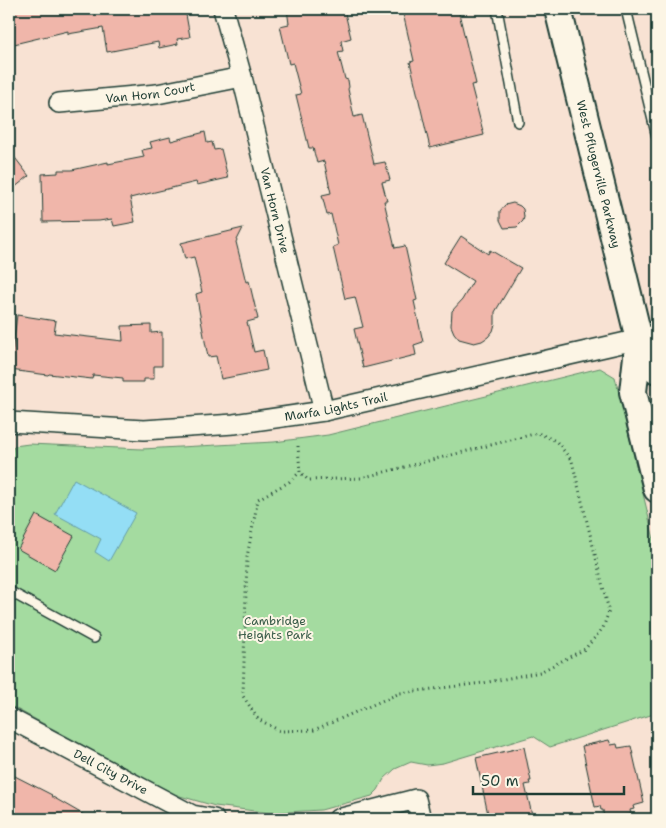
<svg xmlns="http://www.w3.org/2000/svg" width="666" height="828" viewBox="0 0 666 828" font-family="'Shantell Sans',sans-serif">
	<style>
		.green { fill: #a4dba0; stroke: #628c6a }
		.water { fill: #94def5; stroke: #659ea8 }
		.building { fill: #f0b6aa; stroke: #1f3d34 }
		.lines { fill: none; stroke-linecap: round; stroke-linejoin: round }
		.lane-casing { stroke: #1f3d34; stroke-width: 12 }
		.street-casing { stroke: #1f3d34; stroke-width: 22 }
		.secondary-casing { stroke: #1f3d34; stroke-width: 30 }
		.path { stroke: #1f3d34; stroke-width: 3; stroke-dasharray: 1 4; stroke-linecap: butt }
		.lane { stroke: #fcf5e5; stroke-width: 9 }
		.street { stroke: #fcf5e5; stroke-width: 19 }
		.secondary { stroke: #fcf5e5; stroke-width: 26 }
		.labels { text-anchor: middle; stroke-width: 4; stroke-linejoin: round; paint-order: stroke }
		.street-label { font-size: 12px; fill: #1f3d34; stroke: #fcf5e5 }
		.park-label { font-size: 12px; fill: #3a5d4a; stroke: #fcf5e5 }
	</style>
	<rect width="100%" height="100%" fill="#f8e2d3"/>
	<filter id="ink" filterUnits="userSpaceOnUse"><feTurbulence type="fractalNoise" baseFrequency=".02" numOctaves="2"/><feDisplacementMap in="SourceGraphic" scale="10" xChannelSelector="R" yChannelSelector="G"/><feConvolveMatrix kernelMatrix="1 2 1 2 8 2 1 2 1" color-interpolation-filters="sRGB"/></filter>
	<g filter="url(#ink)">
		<path class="green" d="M600,368l15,9 42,175v161l-107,34 -17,-11 -90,27 -16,2 -16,-3 -16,7 -11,10 -6,11 -6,6 -51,14 -51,3 -55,-7 -42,-12 -164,-89v-247l5,-12 15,-2 113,5 132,-7 54,-7z"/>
		<path class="water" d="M74,479l62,34 -27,48 -14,-9 6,-13 -46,-25z"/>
		<g class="building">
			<path d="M9,9h176l5,28 -13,2 1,5 -19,4 -1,-6 -51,10 -4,-24 -35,6v-3l-54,13 -1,-5 -4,1z"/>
			<path d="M287,9h57l7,29 -10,3 2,10 -5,1 7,27 3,1 1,7 -1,2 6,28 8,-2 12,49 11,-2 5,18 -8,2 5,19h-3l11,47 10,-2 12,54 -3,1 9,41 -9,3 2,10 -53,13 -9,-39 9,-2 -8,-30 -10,2 -12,-52 5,-2 -7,-31 -4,1 -5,-20 9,-2 -7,-32 -7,2 -4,-15h-4l-13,-53 5,-1 -8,-31 -4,1 -9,-38 9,-2z"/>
			<path d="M402,9h56l18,75 -5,1 13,50 -54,13 -20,-86 4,-1z"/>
			<path d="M205,132l2,11 5,-1 2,8 7,-1 7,29 -31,7 -1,-3 -66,16 5,24 -21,4 -2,-7 -13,2 -56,1 -1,-48 16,-1v-3h14l36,-8v2l36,-7 -2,-7 10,-2 -2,-6 20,-5 1,4z"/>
			<path d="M9,150l20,26 -20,16z"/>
			<path d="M513,203l7,3 3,3 1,8 -1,4 -6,6 -13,1 -4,-8v-9l5,-6z"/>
			<path d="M243,228l-7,14 10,40 3,-1 9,38 -11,3 7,30 9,-2 4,20 -46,9 -5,-23 -8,1 -12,-63 6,-2 -8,-35 -9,2 -4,-16z"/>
			<path d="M461,236l27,18 2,-4 31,18 -26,44v12l-2,7 -5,6 -6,4 -8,2 -15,-4 -5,-6 -3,-7 1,-15 10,-11 11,-19 -29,-18z"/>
			<path d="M17,315l39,6 -2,12 69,8 -1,-15 29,-1v8l11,-1v34h-8v13h-10v3h-21v-4l-30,-3 -1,4 -43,-5 -1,1 -38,-5z"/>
			<path d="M36,515l38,21 -19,34 -37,-21z"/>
			<path d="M609,740l2,5 6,-1 1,4 13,-2 13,57 -11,3 1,3 -4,1 1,4 -27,5 -1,-9h-2l-1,-4 -5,1 -13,-61z"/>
			<path d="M524,747l7,34h-2l1,3 -5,1 8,34h-44l-13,-61z"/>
			<path d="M9,773l43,22 -1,1 40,23h-82z"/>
		</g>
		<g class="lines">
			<defs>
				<g id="lane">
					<path d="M497,9l21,113"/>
					<path d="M626,9l31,128"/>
					<path d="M9,591l85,47"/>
				</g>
				<g id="street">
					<path id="s1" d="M223,9l19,68 82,334"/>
					<path id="s2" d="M59,103l98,-9 85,-17"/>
					<path id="s3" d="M9,422l135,8 90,-6 90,-13 333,-76"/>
					<path id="s4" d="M9,718l183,97 22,4"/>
					<path d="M338,819l78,-20 5,20"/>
				</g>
				<g id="secondary">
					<path id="s5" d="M558,9l81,330 18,31"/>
					<path d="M639,339l-6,53 24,97"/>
				</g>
			</defs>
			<use href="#lane" class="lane-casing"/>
			<use href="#street" class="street-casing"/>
			<use href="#secondary" class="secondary-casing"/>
			<path class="path" d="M298,446l2,26 -11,10 -31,17 -11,58 -4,139 15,23 22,12 34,-1 86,-37 83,-10 57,-11 45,-23 18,-21 6,-17 -37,-150 -16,-20 -18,-8 -177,45 -53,2 -8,-8"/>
			<use href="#lane" class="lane"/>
			<use href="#street" class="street"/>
			<use href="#secondary" class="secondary"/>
		</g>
	</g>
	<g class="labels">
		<g class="street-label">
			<text dy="4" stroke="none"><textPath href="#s2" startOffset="92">Van Horn Court</textPath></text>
			<text dy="4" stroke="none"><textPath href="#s5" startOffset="170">West Pflugerville Parkway</textPath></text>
			<text dy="4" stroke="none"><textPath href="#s1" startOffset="208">Van Horn Drive</textPath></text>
			<text dy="4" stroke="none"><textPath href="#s3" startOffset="329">Marfa Lights Trail</textPath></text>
			<text dy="4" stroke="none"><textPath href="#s4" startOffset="115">Dell City Drive</textPath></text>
		</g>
		<g class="park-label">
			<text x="275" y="625">Cambridge<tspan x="275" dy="14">Heights Park</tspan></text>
		</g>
	</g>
	<rect width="666" height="828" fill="none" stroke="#fcf5e5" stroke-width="30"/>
	<rect x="15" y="15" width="636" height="798" fill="none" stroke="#1f3d34" stroke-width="2" filter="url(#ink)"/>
	<path d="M473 786v8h151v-8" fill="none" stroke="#1f3d34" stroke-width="2.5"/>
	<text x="481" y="786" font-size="15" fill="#1f3d34" stroke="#fcf5e5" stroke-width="4" paint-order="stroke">50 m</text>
</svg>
